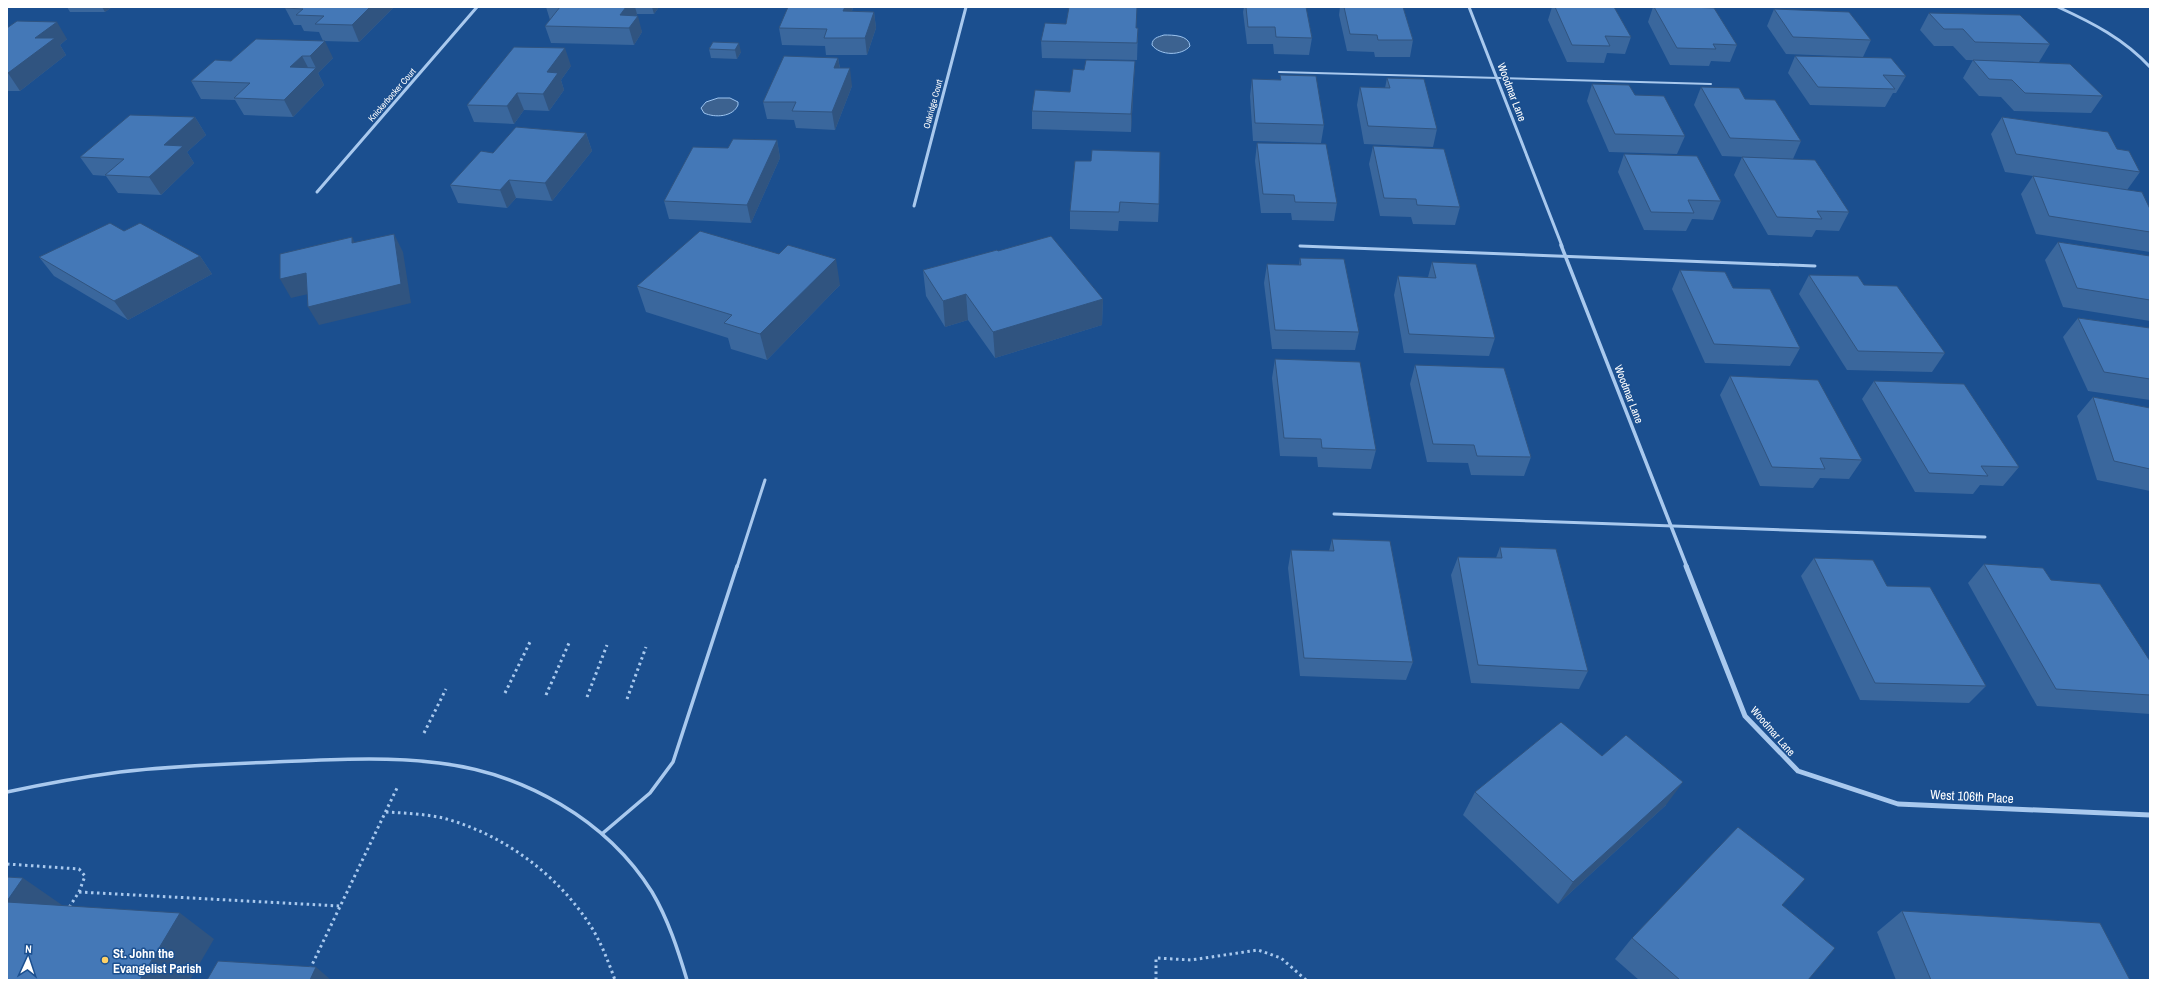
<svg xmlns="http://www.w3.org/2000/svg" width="2157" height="987" viewBox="0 0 2157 987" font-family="'Archivo Narrow',sans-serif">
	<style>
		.water { fill: #3c6290; stroke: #9cc4f0 }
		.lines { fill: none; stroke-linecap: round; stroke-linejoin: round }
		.path { stroke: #a9c9ee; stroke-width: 3; stroke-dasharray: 2.5 3.5; stroke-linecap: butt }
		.service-far2 { stroke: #a9c9ee; stroke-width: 2 }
		.service-far1 { stroke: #a9c9ee; stroke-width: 3 }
		.service { stroke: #a9c9ee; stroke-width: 3.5 }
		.minor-far2 { stroke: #a9c9ee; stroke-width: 3 }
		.minor-far1 { stroke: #a9c9ee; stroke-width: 3.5 }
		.minor { stroke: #a9c9ee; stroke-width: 5 }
		.wall { fill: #3a679d }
		.shaded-wall { fill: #305480 }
		.building { fill: #4478b7; stroke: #305480 }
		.poi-dot { fill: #ffd166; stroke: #1b4f8f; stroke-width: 1.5 }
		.labels { text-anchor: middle; stroke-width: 3; stroke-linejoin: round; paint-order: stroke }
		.far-street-label { font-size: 9px; fill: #fff; stroke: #1b4f8f }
		.street-label { font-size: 11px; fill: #fff; stroke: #1b4f8f }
		.near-street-label { font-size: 13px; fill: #fff; stroke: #1b4f8f }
		.near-poi-label { font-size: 13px; font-weight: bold; fill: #fff; stroke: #1b4f8f; text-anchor: start }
	</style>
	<rect width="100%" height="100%" fill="#1b4f8f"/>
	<g class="water">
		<path d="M1164,35c9,0 25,0 26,11 -8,10 -30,10 -38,-1 0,-7 6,-8 12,-10z"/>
		<path d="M718,98h12l8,4v3c-5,12 -23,13 -34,8l-3,-5 5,-6z"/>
	</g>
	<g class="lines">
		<g class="path">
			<path d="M505,693l25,-51"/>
			<path d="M546,695l23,-52"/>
			<path d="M587,697l20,-52"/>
			<path d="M627,699l19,-52"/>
			<path d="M424,733l22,-44"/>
			<path d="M386,812c19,1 39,2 57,6 60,16 114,56 147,107 11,17 18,36 25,55"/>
			<path d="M7,864l72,5 6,7 -6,16 -11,17"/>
			<path d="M79,892l261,14"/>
			<path d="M310,969l87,-181"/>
			<path d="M1156,980v-22l35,2 67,-10 23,8 25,22"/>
		</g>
		<path class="service-far2" d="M1279,72l432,12"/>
		<g class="service-far1">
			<path d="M1300,246l515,20"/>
			<path d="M1334,514l651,23"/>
			<path d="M737,567l28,-87"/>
		</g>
		<g class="service">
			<path d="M7,792c37,-8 75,-15 113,-20 51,-6 102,-8 154,-10 55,-2 110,-6 165,1 85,10 168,57 213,129 16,27 26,58 35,88"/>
			<path d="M603,833l47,-40 23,-31 64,-196"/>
		</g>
		<g class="minor-far2">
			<path d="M1469,7l93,239"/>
			<path d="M2058,7c35,16 66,32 92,60"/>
			<path d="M317,192l160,-185"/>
			<path d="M914,206l52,-199"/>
		</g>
		<path class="minor-far1" d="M1561,245l126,322"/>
		<path class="minor" d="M1686,566l59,150 53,55 100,33 252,11"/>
	</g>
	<g class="wall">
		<path d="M67,7h45l-7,5h-35z"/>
		<path d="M394,7l-35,35 -36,-1 -4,-9 -15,-1 -3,-6h-7l-9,-17z"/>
		<path d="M546,7h113l-5,7h-17l-1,2 6,16 -8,13 -83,-2 -6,-17 5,-6z"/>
		<path d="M853,7l-1,4 22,1 2,16 -9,27h-41l-1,-9 -43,-1 -3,-17z"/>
		<path d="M1244,7h62l6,31 -3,17 -35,-1 -1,-10h-26l-4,-32z"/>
		<path d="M1340,7h63l10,33 -3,17h-35l-1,-5 -27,-1 -8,-36z"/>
		<path d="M1552,7h62l17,30 -6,17 -18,-1 -3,10 -37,-1 -19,-42z"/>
		<path d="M1653,7h36l48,38 -7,17 -19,-1 -2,5 -39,-1 -22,-43z"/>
		<path d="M1774,9l97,31 -8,17 -77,-3 -19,-28z"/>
		<path d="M1929,13l121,31 -11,18 -73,-2 -13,-14h-19l-14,-16z"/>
		<path d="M7,28l60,11 -7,6 6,10 -46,36h-13z"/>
		<path d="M1136,28h2l-1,32 -95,-2 -1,-17z"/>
		<path d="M256,39l77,19 -15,15 6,12 -31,32 -49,-2 -9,-15 -34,-1 -10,-18 40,-20z"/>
		<path d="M713,42l28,10 -4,7 -26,-1 -2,-9z"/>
		<path d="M1795,56l111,20 -10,17h-3l-8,14 -75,-2 -22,-32z"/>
		<path d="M838,58l2,10 12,18 -17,44 -39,-2 -2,-8 -27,-1 -4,-17z"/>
		<path d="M1973,60l130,36 -12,17 -77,-2 -13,-14 -22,-1 -16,-18z"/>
		<path d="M1135,61l-4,71 -99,-3v-18l38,-19 14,-22z"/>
		<path d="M571,66l-10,14 3,10 -15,21 -25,-1 -10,14 -40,-2 -7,-17z"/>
		<path d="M1280,75l44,50 -3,18 -68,-2 -3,-45 2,-17 28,1z"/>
		<path d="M1387,78l50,51 -4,18 -69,-3 -7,-39 3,-18 25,1z"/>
		<path d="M1592,84l43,11 50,41 -8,18 -68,-2 -22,-51z"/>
		<path d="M1701,87l44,12 56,42 -8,18 -71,-3 -28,-51z"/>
		<path d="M195,117l11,18 -19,17 7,11 -33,32 -43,-2 -12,-17 -13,-1 -13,-18z"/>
		<path d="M2002,117l115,32 23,23 -13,18 23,19v43l-114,-18 -15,-40 12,-18 -28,-4 -14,-38z"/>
		<path d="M586,133l6,18 -40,50 -36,-3 -9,10 -49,-5 -8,-18 43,-32z"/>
		<path d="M777,140l3,18 -29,65 -82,-4 -5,-18 64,-53z"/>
		<path d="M1257,143l80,60 -3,18 -42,-1 -1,-7h-30l-6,-52z"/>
		<path d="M1373,146l87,61 -5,18 -42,-1 -2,-7 -31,-1 -11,-52z"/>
		<path d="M1624,154l97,47 -8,19 -21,-1 -6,12 -42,-1 -26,-58z"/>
		<path d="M1742,157l107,55 -10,19 -23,-1 -4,7 -44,-2 -34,-60z"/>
		<path d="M1075,161l84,43 -1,18 -39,-1 -1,10 -48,-2v-18z"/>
		<path d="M124,231l76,25 12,18 -84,46 -74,-44 -15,-19z"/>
		<path d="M2058,242l92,14v65l-87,-14 -18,-47z"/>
		<path d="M998,251l105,48 -1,26 -107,33 -27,-38 -23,7 -19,-31 -3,-26z"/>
		<path d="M1300,258l59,74 -4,18 -83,-1 -8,-66 3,-19 32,1z"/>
		<path d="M1432,262l63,76 -6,18 -85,-3 -10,-58 4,-19 30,1z"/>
		<path d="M1680,270l53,18 67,60 -10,18 -85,-3 -33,-74z"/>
		<path d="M1809,275l55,10 81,68 -13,19 -85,-2 -48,-76z"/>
		<path d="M840,285l-73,75 -36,-11 -3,-11 -82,-26 -9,-26z"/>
		<path d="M2078,318l72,10v72l-62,-9 -25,-54z"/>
		<path d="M1275,359l101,91 -5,19 -53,-2 -1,-10 -37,-1 -8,-78z"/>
		<path d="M1415,365l116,92 -7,19 -53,-1 -3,-12 -41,-1 -17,-78z"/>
		<path d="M1730,376l132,84 -13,19 -29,-1 -7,10 -53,-2 -40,-91z"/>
		<path d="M1874,381l145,86 -16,19 -23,-1 -7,9 -58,-2 -53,-93z"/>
		<path d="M2093,397l57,11v83l-53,-11 -20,-64z"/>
		<path d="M1332,539l81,123 -7,18 -106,-4 -12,-108 3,-18 38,1z"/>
		<path d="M1500,547l88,124 -9,18 -108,-6 -20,-108 7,-18 38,1z"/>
		<path d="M1814,558l73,28 99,100 -17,17 -109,-3 -59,-124z"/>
		<path d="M1984,564l67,16 99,81v53l-113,-8 -69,-123z"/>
		<path d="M1475,792l191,13 -108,99 -95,-89z"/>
		<path d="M1782,905l26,75h-169l-24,-21 17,-21z"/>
		<path d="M1902,911l228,69h-234l-19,-48z"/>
	</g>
	<g class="shaded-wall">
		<path d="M102,7h10l-7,5z"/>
		<path d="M370,7h24l-35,35 -7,-17z"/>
		<path d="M626,7h9l2,7 -9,14 -8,-13z"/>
		<path d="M652,7h7l-5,7z"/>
		<path d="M845,7h8l-7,21 -3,-17z"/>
		<path d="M874,12l2,16 -9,27 -2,-17z"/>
		<path d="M638,16l4,16 -8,13 -5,-17z"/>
		<path d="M57,22l10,17 -7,6 6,10 -46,36 -12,-18 27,-35z"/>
		<path d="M325,41l8,17 -15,15 6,12 -31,32 -9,-17 6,-33 12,-11 9,17 5,-5 -6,-12z"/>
		<path d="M739,43l2,9 -4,7 -2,-9z"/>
		<path d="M565,48l6,18 -10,14 3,10 -15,21 -6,-17 4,-22z"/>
		<path d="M838,58l3,17 -7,-7z"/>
		<path d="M1135,61l-1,17 -3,54v-18z"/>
		<path d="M850,68l2,18 -17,44 -3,-18z"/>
		<path d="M517,93l7,17 -10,14 -7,-18z"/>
		<path d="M195,117l11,18 -19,17 7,11 -33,32 -12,-18 15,-32z"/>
		<path d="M586,133l6,18 -40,50 -7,-18z"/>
		<path d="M777,140l3,18 -29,65 -4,-18z"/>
		<path d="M509,180l7,18 -9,10 -7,-18z"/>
		<path d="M394,234l9,18 8,51 -92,22 -11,-18z"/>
		<path d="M352,237l9,18 -9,-12z"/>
		<path d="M200,256l12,18 -84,46 -14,-19z"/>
		<path d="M836,259l4,26 -73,75 -7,-26z"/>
		<path d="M306,273l11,19 -26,6 -11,-19z"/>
		<path d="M966,294l2,26 -23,7 -2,-26z"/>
		<path d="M1103,299l-1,26 -107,33 -2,-26z"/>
		<path d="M1683,782l-17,23 -108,99 15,-22z"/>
		<path d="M23,878l39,27 -15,23 -40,-26z"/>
		<path d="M180,913l34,26 -24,41h-50z"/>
		<path d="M316,967l15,13h-21z"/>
	</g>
	<g class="building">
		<path d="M287,7h83l-18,18 -37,-1 9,-8 -28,-1 7,-6 -18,-1z"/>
		<path d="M560,7h66l-6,8 18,1 -9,12 -84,-2z"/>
		<path d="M788,7h57l-2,4 31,1 -9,26h-41l3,-9 -48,-1z"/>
		<path d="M1069,7h68l-1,21h2l-1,15 -96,-2 4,-18 21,1z"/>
		<path d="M1246,7h60l6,31 -36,-1 -1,-10h-27z"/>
		<path d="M1344,7h59l10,33h-35l-1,-5 -27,-1z"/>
		<path d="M1555,7h59l17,30 -26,-1 5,10 -38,-1z"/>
		<path d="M1654,7h35l25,1 23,37 -24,-1 3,5 -39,-1z"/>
		<path d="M1774,9l75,3 22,28 -78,-3z"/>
		<path d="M1929,13l91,2 30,29 -75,-2 -12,-13h-19z"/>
		<path d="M17,21l40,1 -22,16h20l-47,35h-1v-45z"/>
		<path d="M256,39l69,2 -15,15h-8l-12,11 26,1 -32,32 -50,-2 16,-15 -59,-2 24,-21 16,1z"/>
		<path d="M713,42l26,1 -4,7 -26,-1z"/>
		<path d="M514,47l51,1 -18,24 11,1 -15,21 -26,-1 -10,13 -40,-1z"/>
		<path d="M784,56l54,2 -4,10h16l-18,44 -40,-1 4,-9h-33z"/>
		<path d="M1795,56l96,2 15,18 -23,-1 12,14 -77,-2z"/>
		<path d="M1086,60l49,1 -4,53 -99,-3 3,-21 35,2 3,-23 11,1z"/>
		<path d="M1973,60l97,4 33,32 -78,-3 -13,-13 -23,-1z"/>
		<path d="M1280,75l36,1 8,49 -69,-2 -3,-44 29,1z"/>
		<path d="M1387,78l37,1 13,50 -69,-3 -8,-39 30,1z"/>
		<path d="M1592,84l37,1 6,10 29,1 21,40 -70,-2z"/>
		<path d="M1701,87l38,1 6,11 30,1 26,41 -71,-3z"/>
		<path d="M130,115l65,2 -31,28 19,1 -34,31 -44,-2 19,-16 -44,-2z"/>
		<path d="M2002,117l106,15 9,17 12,2 11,21 -124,-18z"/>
		<path d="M516,127l70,6 -41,50 -36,-3 -9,10 -50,-5 31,-34 12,2z"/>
		<path d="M733,139l44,1 -30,65 -83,-4 29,-54 35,1z"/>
		<path d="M1257,143l69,1 11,59 -42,-1 -1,-7 -31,-1z"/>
		<path d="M1373,146l71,3 16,58 -43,-2 -1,-6 -32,-1z"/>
		<path d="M1092,150l68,2 -1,52 -39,-2 -1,10 -49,-1 5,-50h16z"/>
		<path d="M1624,154l73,2 24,45 -33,-1 6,13 -43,-1z"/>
		<path d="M1742,157l73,3 34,52 -32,-1 5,8 -45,-2z"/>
		<path d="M2033,176l109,16 8,17v23l-101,-16z"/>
		<path d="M110,223l14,8 16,-8 60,33 -86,45 -75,-44z"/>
		<path d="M700,231l79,23 9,-9 48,14 -76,75 -36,-11 8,-8 -95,-29z"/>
		<path d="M394,234l7,50 -93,23 -2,-34 -26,6v-25l72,-17v6z"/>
		<path d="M1051,236l52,63 -110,33 -27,-38 -23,7 -20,-31 74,-20 1,1z"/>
		<path d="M2058,242l92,14v44l-73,-12z"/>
		<path d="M1300,258l44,1 15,73 -84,-2 -8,-66 34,1z"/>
		<path d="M1432,262l44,2 19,74 -86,-4 -11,-58 38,2z"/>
		<path d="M1680,270l45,2 8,16 37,1 30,59 -86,-4z"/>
		<path d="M1809,275l49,1 6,9 33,1 48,67 -87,-2z"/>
		<path d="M2078,318l72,10v51l-46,-7z"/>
		<path d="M1275,359l85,3 16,88 -54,-2 -1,-9 -37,-1z"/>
		<path d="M1415,365l89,3 27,89 -54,-1 -3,-11 -41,-1z"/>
		<path d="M1730,376l88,4 44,80 -42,-2 5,11 -53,-2z"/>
		<path d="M1874,381l90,3 55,83 -38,-1 7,10 -59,-3z"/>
		<path d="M2093,397l57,11v61l-36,-8z"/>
		<path d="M1332,539l58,2 23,121 -109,-4 -13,-108 43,1z"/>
		<path d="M1500,547l56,2 32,122 -110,-6 -20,-108 44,1z"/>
		<path d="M1814,558l59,2 14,26 43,1 56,99 -111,-3z"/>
		<path d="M1984,564l59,4 8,12 49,4 50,77v34l-94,-6z"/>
		<path d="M1561,722l41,34 24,-21 57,47 -110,100 -98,-90z"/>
		<path d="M1738,827l67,52 -23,26 53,43 -27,32h-128l-48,-42z"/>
		<path d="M7,877l16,1 -16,23z"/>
		<path d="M7,902l173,11 -40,67h-133z"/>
		<path d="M1902,911l198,12 30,57h-199z"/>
		<path d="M218,961l98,6 -6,13h-103z"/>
	</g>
	<circle class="poi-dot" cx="105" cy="960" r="4"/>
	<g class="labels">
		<g class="far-street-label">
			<text transform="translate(392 95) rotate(-49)" y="3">Knickerbocker Court</text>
			<text transform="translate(933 104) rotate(-75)" y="3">Oakridge Court</text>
		</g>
		<g class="street-label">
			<text transform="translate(1512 92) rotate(69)" y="4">Woodmar Lane</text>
			<text transform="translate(1629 394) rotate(69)" y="4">Woodmar Lane</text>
			<text transform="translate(1773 731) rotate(49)" y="4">Woodmar Lane</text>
		</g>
		<g class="near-street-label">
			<text transform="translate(1972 796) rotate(3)" y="5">West 106th Place</text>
		</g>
		<g class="near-poi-label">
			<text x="113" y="958">St. John the<tspan x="113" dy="15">Evangelist Parish</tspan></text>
		</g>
	</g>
	<rect width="2157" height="987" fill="none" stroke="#ffffff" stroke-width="16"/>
	<g transform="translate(28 959) rotate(3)" stroke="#1b4f8f" stroke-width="3" paint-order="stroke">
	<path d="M0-3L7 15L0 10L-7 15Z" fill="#ffffff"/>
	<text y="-6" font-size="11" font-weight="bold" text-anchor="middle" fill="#ffffff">N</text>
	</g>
</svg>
